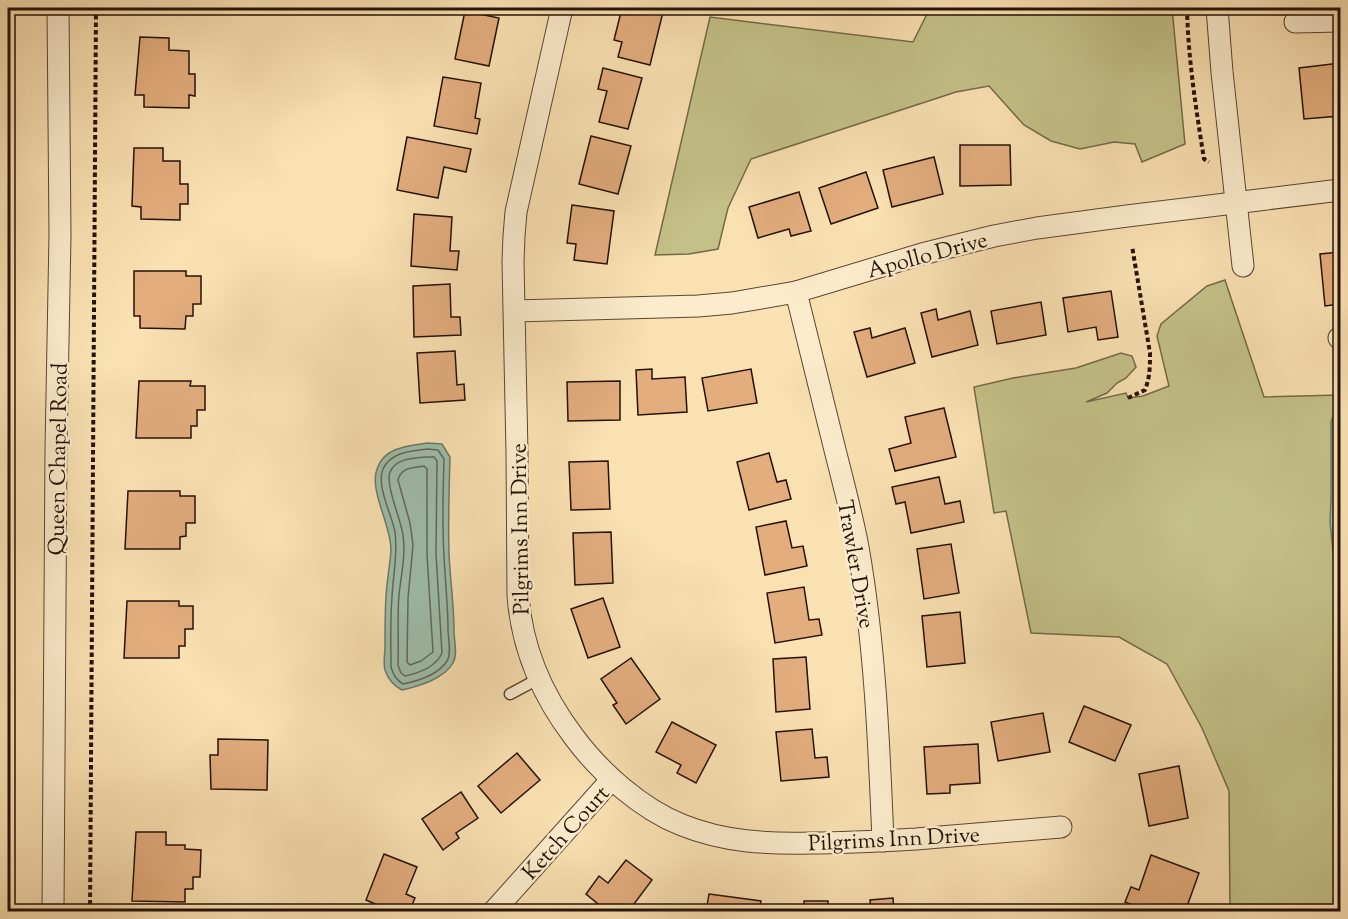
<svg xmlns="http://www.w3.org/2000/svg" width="1348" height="919" viewBox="0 0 1348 919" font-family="'Sorts Mill Goudy',serif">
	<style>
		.green { fill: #c4c188; stroke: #746a48; stroke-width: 1.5 }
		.water { fill: #9ebeab; stroke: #6d796a; stroke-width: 1.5 }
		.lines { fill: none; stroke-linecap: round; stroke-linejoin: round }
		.shore { stroke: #61685a; stroke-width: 1.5 }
		.building { fill: #e3ad7e; stroke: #241208; stroke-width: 1.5 }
		.service-casing { stroke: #5a4632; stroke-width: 13 }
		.minor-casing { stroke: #5a4632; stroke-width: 23 }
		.path { stroke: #241208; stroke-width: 4; stroke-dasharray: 4.5 3; stroke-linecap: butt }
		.service { stroke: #fceccd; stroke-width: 10 }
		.minor { stroke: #fceccd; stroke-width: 21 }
		.labels { text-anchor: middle; stroke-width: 5; stroke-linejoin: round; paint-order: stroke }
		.street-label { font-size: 22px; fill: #241208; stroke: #fceccd }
	</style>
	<rect width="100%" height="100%" fill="#fae1b2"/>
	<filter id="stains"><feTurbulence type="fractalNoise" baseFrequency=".00333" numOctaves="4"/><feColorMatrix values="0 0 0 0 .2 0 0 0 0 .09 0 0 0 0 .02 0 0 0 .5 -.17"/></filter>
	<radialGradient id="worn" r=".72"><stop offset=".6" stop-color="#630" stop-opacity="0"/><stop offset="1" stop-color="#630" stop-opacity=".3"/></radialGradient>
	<g class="green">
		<path d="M930,8h242l13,136 -43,18 -7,-18 -21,-2 -34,7 -29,-8 -27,-16 -35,-39 -33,6 -205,67 -23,49 -10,41 -29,5 -34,1 55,-238 203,25z"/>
		<path d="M1225,280l39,117 76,-2v516h-110l-1,-120 -27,-63 -35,-64 -48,-27 -88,-4 -25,-122 -12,2 -20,-126 39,-9 63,-10 45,-15 11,3 4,11 -10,11 -9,5 -10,10 -21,9 40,-9 2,5 15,-2 26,-10 -12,-50 4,-12 46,-38z"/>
	</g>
	<g class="water">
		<path d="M1338,416h2v178l-4,-14 -6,-58 1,-22v-77l1,-5z"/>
		<path d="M427,443l15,1 8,13c-1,32 -2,64 -1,96 1,26 5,52 5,78 0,10 4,23 -1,32 -9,16 -34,23 -51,27 -8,-4 -14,-11 -17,-20 -2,-7 0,-16 0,-23 0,-17 0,-34 1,-51 1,-16 4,-31 5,-46 0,-26 -22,-59 -14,-81 7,-22 31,-23 50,-26z"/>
	</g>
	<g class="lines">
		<g class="shore">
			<path d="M1340,421l-3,3v76l-1,22 4,48"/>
			<path d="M427,449l11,1 6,9c-1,32 -2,65 0,97 1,24 4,49 4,73 0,10 4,24 -1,32 -9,14 -29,20 -44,23 -7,-4 -10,-10 -12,-17 0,-23 -1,-47 1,-70 1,-22 6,-43 3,-65 -3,-17 -19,-46 -12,-63 8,-17 28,-18 44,-20z"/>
			<path d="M427,457h7l3,4 -1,93 6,99c-6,14 -23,20 -37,23l-4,-3 -3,-8c1,-23 -1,-46 1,-70 2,-20 7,-40 4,-60 -2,-15 -18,-51 -13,-63 6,-14 24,-14 37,-15z"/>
			<path d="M424,466l3,3v85l6,98 -12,9 -11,4 -3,-3 1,-64 5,-53 -3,-22 -12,-43c3,-13 15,-12 26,-14z"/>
		</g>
	</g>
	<g class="building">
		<path d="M622,8h23l18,4 -13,53 -32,-8 4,-15 -8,-2z"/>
		<path d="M465,11l34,7 -10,48 -34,-7z"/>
		<path d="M140,37l29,1v12l20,1v23h6v22l-6,-1v13l-45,-1v-12h-9z"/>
		<path d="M1340,63v53l-36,3 -5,-51z"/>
		<path d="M603,68l39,10 -14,51 -29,-7 8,-31 -9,-2z"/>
		<path d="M443,77l38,6 -6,35 5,1 -3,15 -43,-8z"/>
		<path d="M591,136l40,10 -13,48 -39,-10z"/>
		<path d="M407,137l64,12 -5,23 -22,-5 -6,31 -41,-8z"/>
		<path d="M960,145h50l1,40 -51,1z"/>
		<path d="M134,148h29v13h17v23h8v20h-8v16l-39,-1v-12l-9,-1z"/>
		<path d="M934,157l9,37 -51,13 -9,-37z"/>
		<path d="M866,172l12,36 -47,16 -12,-36z"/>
		<path d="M799,192l12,39 -20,5 -2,-7 -31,9 -9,-31z"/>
		<path d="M572,205l42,6 -7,53 -33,-4 2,-16 -9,-1z"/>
		<path d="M414,214l38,3 -2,34h9l-2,19 -46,-4z"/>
		<path d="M1340,252v52l-15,2 -5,-52z"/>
		<path d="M134,271h52v5h15v28h-8v12h-7l-1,13 -45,-1v-12h-6z"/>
		<path d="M450,284l1,33h9l1,18 -47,2 -1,-51z"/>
		<path d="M1111,291l7,46 -20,3 -2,-13 -28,5 -5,-34z"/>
		<path d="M1041,302l5,33 -49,9 -6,-33z"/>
		<path d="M936,309l2,11 32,-9 8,34 -46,12 -11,-44z"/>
		<path d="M870,328l2,10 33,-10 10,35 -48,14 -13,-45z"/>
		<path d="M455,351l2,34 7,-1 1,16 -45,3 -3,-50z"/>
		<path d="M652,369v10l33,-2 2,35 -49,3 -2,-45z"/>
		<path d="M751,369l6,34 -49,8 -6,-33z"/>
		<path d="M139,381h52l-1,5h15v24h-8v16h-6v12h-55z"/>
		<path d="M620,381v39l-52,1 -1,-39z"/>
		<path d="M944,408l12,49 -61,14 -6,-22 22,-6 -6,-26z"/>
		<path d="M769,453l8,29 9,-2 5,19 -42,11 -12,-48z"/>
		<path d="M608,461l2,48 -39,1 -2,-48z"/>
		<path d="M939,477l6,27 15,-3 4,21 -53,11 -6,-31 -9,2 -4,-17z"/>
		<path d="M128,491h52v5h15v27h-9v13l-6,1v12h-55z"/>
		<path d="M786,521l6,27 11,-2 4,20 -42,9 -9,-48z"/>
		<path d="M611,532l2,51 -38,2 -2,-52z"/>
		<path d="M951,544l8,49 -35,6 -7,-50z"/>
		<path d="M804,587l5,33 10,-1 3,16 -47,8 -8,-50z"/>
		<path d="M603,598l17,49 -32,11 -17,-49z"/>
		<path d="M127,601h52v5h14v23h-8v17h-6v12h-55z"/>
		<path d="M960,612l5,51 -38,4 -5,-51z"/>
		<path d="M806,657l4,52 -34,3 -3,-53z"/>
		<path d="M631,658l29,41 -34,25 -13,-19 4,-2 -16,-24z"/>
		<path d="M1084,706l47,19 -16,36 -46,-19z"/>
		<path d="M1043,713l7,39 -52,9 -7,-39z"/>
		<path d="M672,722l44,23 -20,38 -19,-10 4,-8 -25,-13z"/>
		<path d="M812,729l3,29 12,-1 2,20 -48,4 -5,-49z"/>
		<path d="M218,739l50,1 -1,50 -56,-1 -1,-34h8z"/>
		<path d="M978,744l2,39 -30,2v8l-23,1 -3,-47z"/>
		<path d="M517,753l23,27 -39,33 -23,-27z"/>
		<path d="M1179,766l9,52 -39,8 -10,-52z"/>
		<path d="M461,792l17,26 -22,15 3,5 -16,12 -21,-31z"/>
		<path d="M136,832h30v13h19v4l16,1 -1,27h-7v12h-8v13l-53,-1z"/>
		<path d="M384,854l33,13 -11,27 9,4 -6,14h-15l-28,-12z"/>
		<path d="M1151,855l48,18 -14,39h-34l-26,-10 6,-15 8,3z"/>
		<path d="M626,860l26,20 -24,32h-20l-22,-18 13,-18 9,7z"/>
		<path d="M709,894l52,7 -2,11h-53z"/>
		<path d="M893,898l1,14h-44l21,-2 -1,-10z"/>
		<rect x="804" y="901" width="24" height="11"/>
		<path d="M960,906v6h-52v-2z"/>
		<path d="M1015,907l13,5h-15z"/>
	</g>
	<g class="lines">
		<defs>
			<path id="service" d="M510,694l28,-15"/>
			<g id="minor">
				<path d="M562,8l-46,204 -2,24 -1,26 4,191 1,143c4,53 24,99 56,141 26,35 67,72 108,88 42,17 85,19 129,18 35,0 70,-2 105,-4 48,-4 96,-8 145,-12"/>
				<path d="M1217,8l5,64 21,194"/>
				<path d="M1295,22l45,-1"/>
				<path d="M796,292c13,53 26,105 39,158 8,32 17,65 23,97 17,97 21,196 25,294"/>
				<path d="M515,311l183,-5 34,-3 64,-11 126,-38 72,-18 43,-8 90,-12 213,-26"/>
				<path d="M1339,338h1"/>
				<path d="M53,912l3,-464 4,-213 -2,-227"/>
				<path d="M493,912l119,-133"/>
			</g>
		</defs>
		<use href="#service" class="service-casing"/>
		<use href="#minor" class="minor-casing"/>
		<g class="path">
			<path d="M1187,8c1,50 9,101 17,151l5,3"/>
			<path d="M1128,398l17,-8c5,-13 5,-23 5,-37l-18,-107"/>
			<path d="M90,912l6,-904"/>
		</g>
		<use href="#service" class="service"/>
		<use href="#minor" class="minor"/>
	</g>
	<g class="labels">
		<g class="street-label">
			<text transform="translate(927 254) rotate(-15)" y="8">Apollo Drive</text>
			<text transform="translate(57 459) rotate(-89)" y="8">Queen Chapel Road</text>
			<text transform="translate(519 529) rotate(-91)" y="8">Pilgrims Inn Drive</text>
			<text transform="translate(857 564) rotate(80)" y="8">Trawler Drive</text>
			<text transform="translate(565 832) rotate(-48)" y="8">Ketch Court</text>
			<text transform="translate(894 838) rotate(-3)" y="8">Pilgrims Inn Drive</text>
		</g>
	</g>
	<rect width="1348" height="919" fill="none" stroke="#fae1b2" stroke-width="30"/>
	<rect x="9" y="9" width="1330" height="901" fill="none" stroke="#241208" stroke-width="3"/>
	<rect x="15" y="15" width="1318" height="889" fill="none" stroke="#241208" stroke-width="1.5"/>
	<rect width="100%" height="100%" filter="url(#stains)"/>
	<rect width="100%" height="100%" fill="url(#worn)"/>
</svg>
